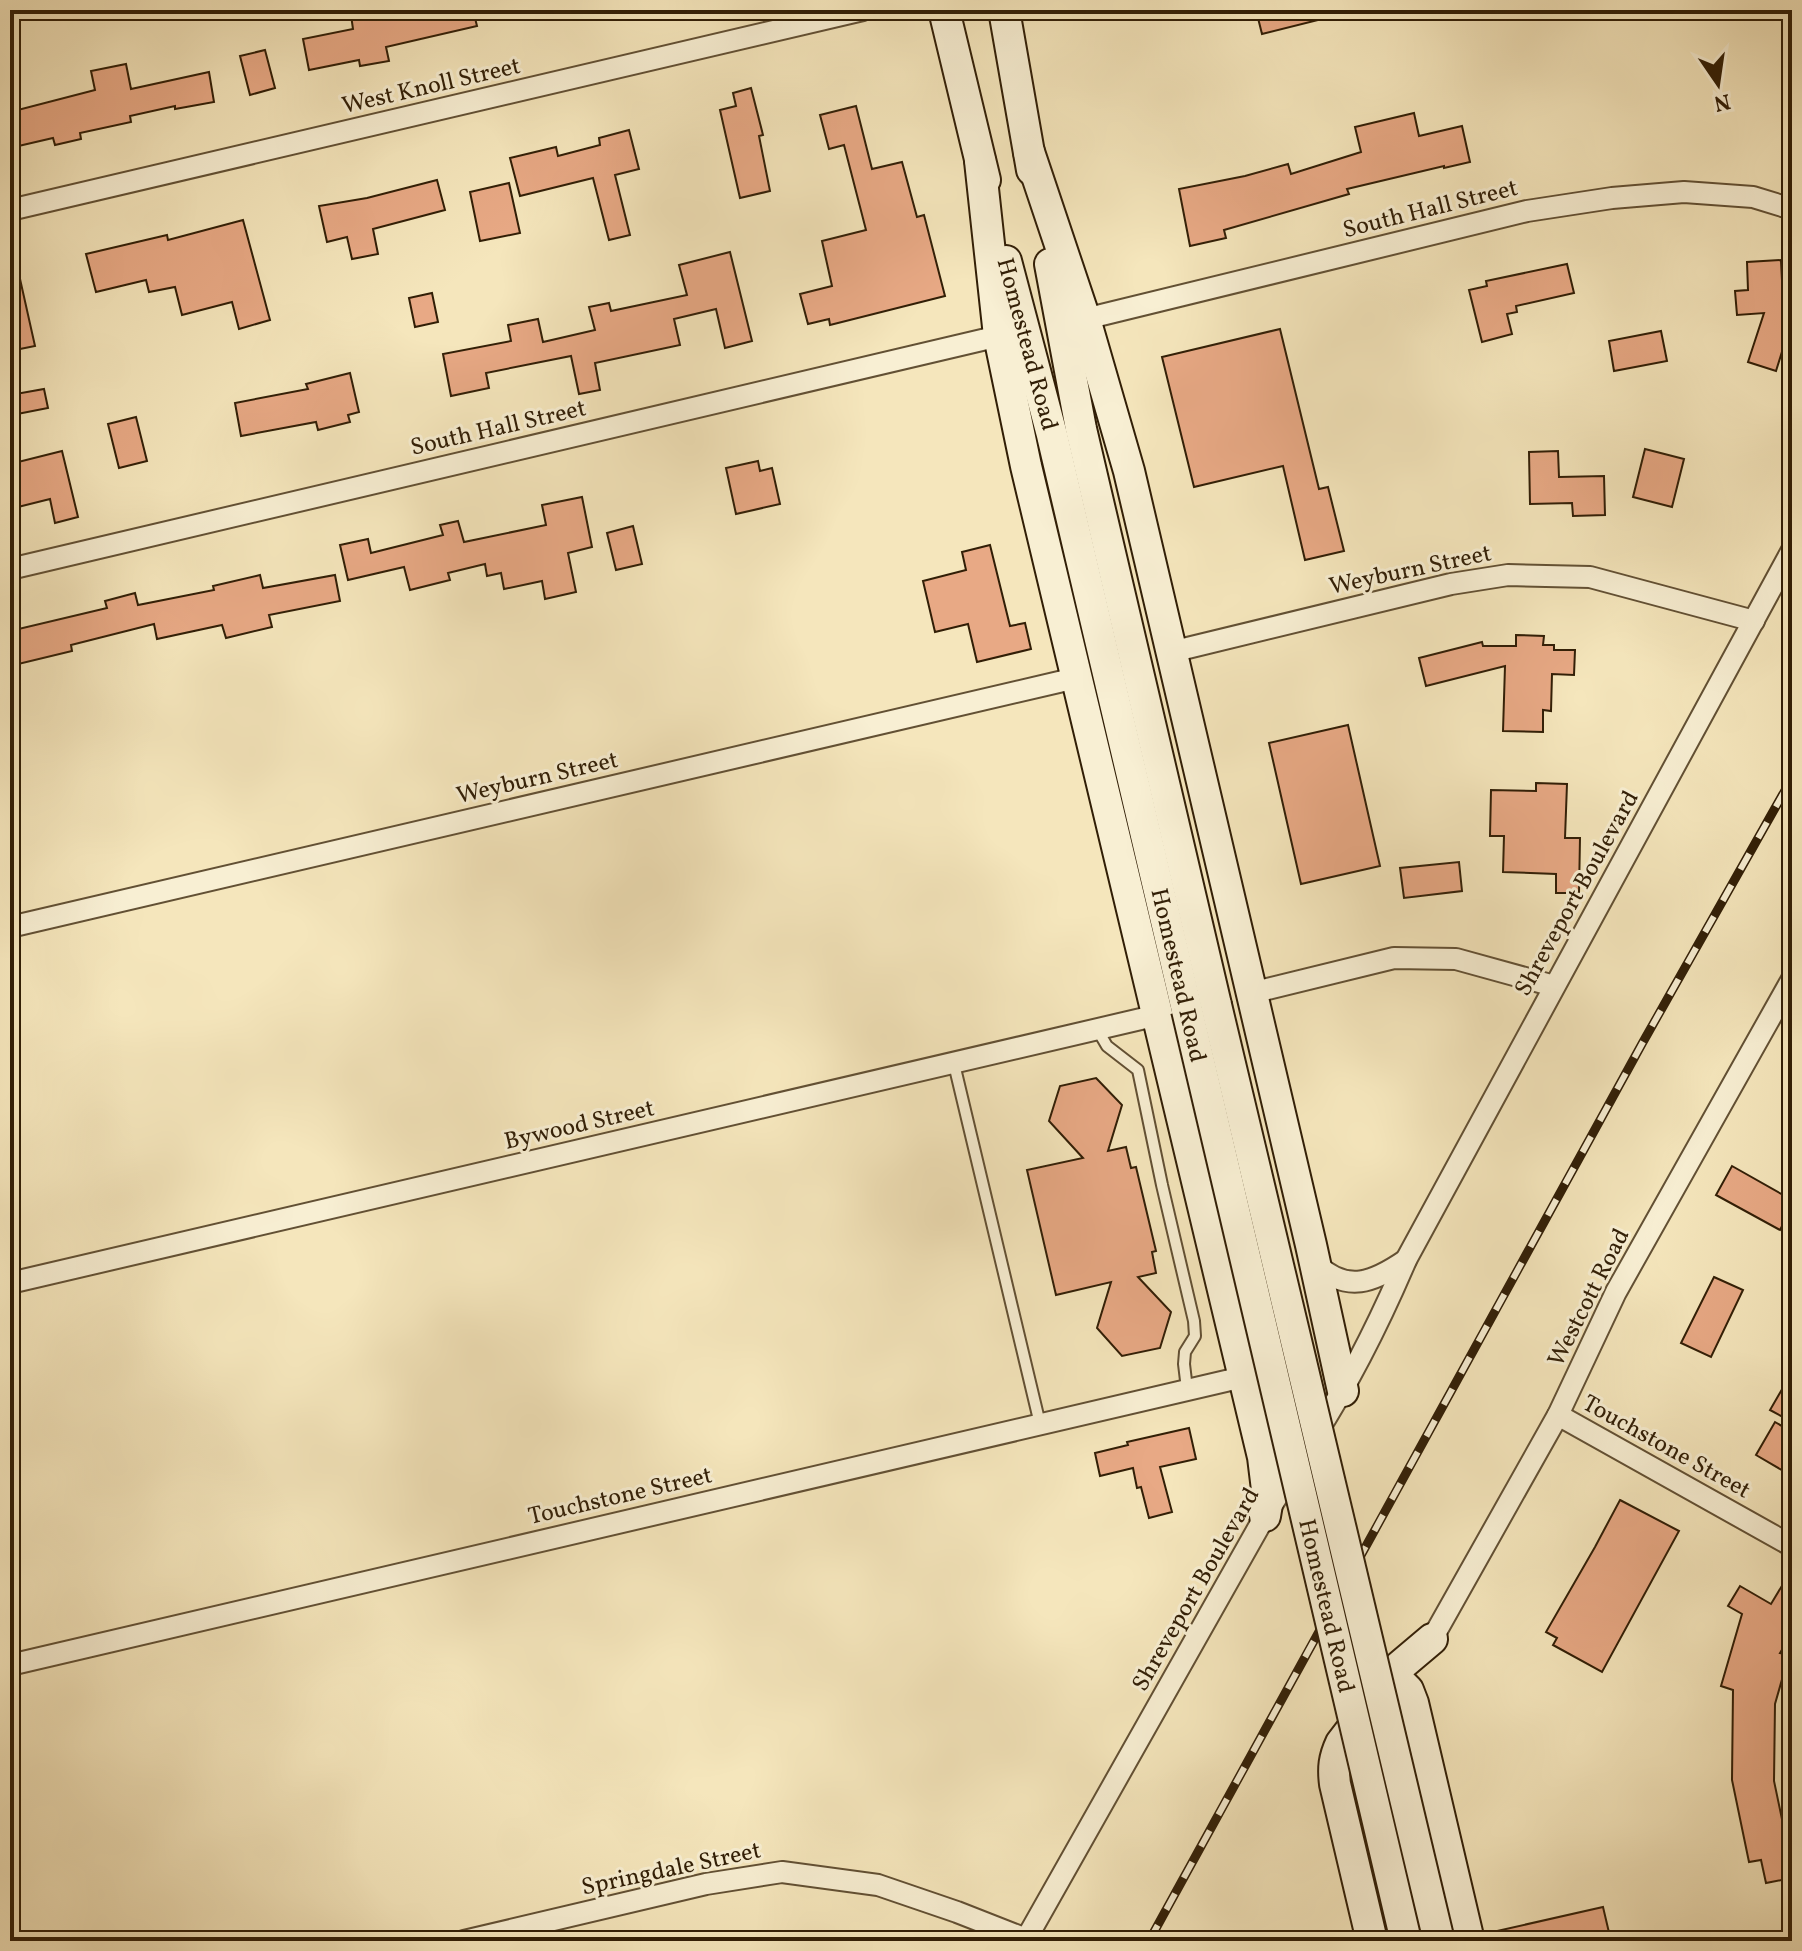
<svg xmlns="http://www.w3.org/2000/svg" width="1802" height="1951" viewBox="0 0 1802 1951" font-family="Vollkorn,serif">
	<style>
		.building { fill: #e8a985; stroke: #311e06; stroke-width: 2 }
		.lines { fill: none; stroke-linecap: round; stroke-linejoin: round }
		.lane-casing { stroke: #625034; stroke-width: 14 }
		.street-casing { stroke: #625034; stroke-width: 24 }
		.secondary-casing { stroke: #311e06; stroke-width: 34 }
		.lane { stroke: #f8efd3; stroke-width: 10 }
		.street { stroke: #f8efd3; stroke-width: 20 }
		.secondary { stroke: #f8efd3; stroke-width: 30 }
		.rail-casing { stroke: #311e06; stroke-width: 9 }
		.rail { stroke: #f8efd3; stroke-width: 6; stroke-dasharray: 18; stroke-linecap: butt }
		.secondary-bridge-casing { stroke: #311e06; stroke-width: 34; stroke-linecap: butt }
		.secondary-bridge { stroke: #f8efd3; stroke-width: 30 }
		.labels { text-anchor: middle; stroke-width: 6; stroke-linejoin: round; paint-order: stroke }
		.street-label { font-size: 24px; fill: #311e06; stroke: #f8efd3 }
	</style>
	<rect width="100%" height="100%" fill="#f5e6bc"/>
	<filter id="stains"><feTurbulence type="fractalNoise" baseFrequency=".0025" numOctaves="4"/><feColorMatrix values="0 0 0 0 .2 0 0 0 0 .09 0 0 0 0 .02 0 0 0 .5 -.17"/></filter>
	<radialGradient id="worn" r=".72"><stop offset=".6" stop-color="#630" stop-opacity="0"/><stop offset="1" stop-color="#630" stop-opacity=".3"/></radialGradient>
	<g class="building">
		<path d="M378,10h95l4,16 -91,21 3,14 -29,5 -1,-6 -50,10 -6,-31 50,-10 -2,-14z"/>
		<path d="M1256,10h73l1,7 -68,17z"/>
		<path d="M265,50l10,38 -25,7 -10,-39z"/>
		<path d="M126,64l5,25 78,-17 5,30 -39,7v-3l-45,10 1,6 -51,11 1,6 -26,6 -2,-7 -43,10v-36l85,-22 -4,-19z"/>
		<path d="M751,88l12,47 -4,1 11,55 -30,7 -20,-88 16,-4 -3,-13z"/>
		<path d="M856,106l16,63 30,-7 15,55 7,-2 21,81 -115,29 -1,-6 -21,5 -8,-30 32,-8 -10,-45 44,-11 -22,-85 -15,4 -9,-34z"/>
		<path d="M1414,113l5,23 43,-10 8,36 -26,6v-2l-97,23 2,5 -125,36 2,8 -36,8 -11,-57 66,-13 43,-12 3,10 70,-22 -6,-25z"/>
		<path d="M629,130l10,39 -24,6 15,60 -21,5 -16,-62 -73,18 -10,-38 46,-11 2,9 42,-11 -1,-7z"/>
		<path d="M437,180l8,30 -72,19 5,25 -26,5 -5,-22 -20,5 -8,-36 48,-8z"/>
		<path d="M509,183l11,50 -40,8 -10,-49z"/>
		<path d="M243,220l27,100 -31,9 -7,-27 -50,13 -7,-28 -26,5 -3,-12 -50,12 -10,-38 81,-19 1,5z"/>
		<path d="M730,252l22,89 -27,7 -9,-39 -42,10 6,26 -85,18 5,27 -21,4 -8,-38 -85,17 3,15 -38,8 -8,-42 68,-13 -3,-16 30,-6 5,23 52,-12 -6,-23 20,-4 2,8 76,-16 -8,-30z"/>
		<path d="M1781,260l4,82 -9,29 -28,-9 16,-49 -27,2 -2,-24 13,-1 -1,-28z"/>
		<path d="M1567,264l7,29 -58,13 1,6 -10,2 5,20 -30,8 -13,-52 18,-4 -1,-5z"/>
		<path d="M18,270l17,76 -25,5v-80z"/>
		<path d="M432,293l6,29 -23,5 -6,-29z"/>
		<path d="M1280,329l39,160 9,-2 16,64 -39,9 -22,-94 -89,21 -32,-130z"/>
		<path d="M1661,331l6,30 -53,10 -5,-30z"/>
		<path d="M350,373l9,39 -11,3 2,7 -32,8 -2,-8 -75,14 -6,-33 73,-14 -2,-5z"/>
		<path d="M44,389l4,19 -36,7 -2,-20z"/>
		<path d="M136,417l11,44 -28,7 -11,-44z"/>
		<path d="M1645,449l39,10 -12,48 -39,-10z"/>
		<path d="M62,451l16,66 -23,6 -5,-24 -40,10v-45z"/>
		<path d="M1558,451l1,26 45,-1 1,39 -32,1 -1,-13 -42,1 -1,-52z"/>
		<path d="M758,461l2,10 12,-3 8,36 -44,10 -10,-46z"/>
		<path d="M582,497l10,50 -24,6 8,39 -31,7 -3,-18 -38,8 -3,-16 -14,3 -2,-12 -37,9 2,7 -40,10 -6,-23 -56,13 -8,-35 28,-6 3,14 72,-18 -3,-10 18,-4 6,21 82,-17 -4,-20z"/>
		<path d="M633,526l9,38 -26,6 -9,-37z"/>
		<path d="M990,545l20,81 15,-3 6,26 -54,13 -9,-38 -33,8 -12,-51 43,-11 -4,-18z"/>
		<path d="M260,575l3,13 72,-13 5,26 -71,14 3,12 -46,11 -4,-13 -65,14 -3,-15 -83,21 1,6 -62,15v-35l97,-23 -2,-7 30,-8 3,12 76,-15 -1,-4z"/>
		<path d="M1516,635l28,1 -1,9h11v5h21l-1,25 -22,-1 -1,37 -8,-1v22l-40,-1 2,-65 -79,20 -7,-28 63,-16 1,4h33z"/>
		<path d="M1348,725l32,141 -79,18 -32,-141z"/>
		<path d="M1536,783l31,1 -2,54h15l-1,55h-23v-19l-53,-2 1,-36h-14l1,-46 45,1z"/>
		<path d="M1459,862l3,29 -58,7 -4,-30z"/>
		<path d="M1096,1078l26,27 -14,46 18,-4 5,21 5,-1 20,84 -4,1 4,21 -18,4 33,35 -11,36 -38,8 -25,-28 14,-46 -55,13 -29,-125 56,-12 -34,-37 11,-35z"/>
		<path d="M1732,1166l60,34v7l-12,23 -64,-35z"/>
		<path d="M1714,1277l29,13 -32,67 -30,-14z"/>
		<path d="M1792,1372v50l-22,-12z"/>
		<path d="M1775,1422l17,10v44l-36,-21z"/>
		<path d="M1189,1428l7,31 -36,8 12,45 -23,6 -8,-31 -4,1 -4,-20 -33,8 -5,-23 33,-8 -1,-3z"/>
		<path d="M1620,1500l59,31 -77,141 -49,-27 4,-7 -11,-6 49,-85z"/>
		<path d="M1792,1569v64l-12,20 9,2 -14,49 -1,77 18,86v11l-26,5 -5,-23 -12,2 -17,-82 1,-90 -12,-4 21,-72 -14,-8 12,-20 31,18z"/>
		<path d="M1603,1907l8,34h-122l-1,-8z"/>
	</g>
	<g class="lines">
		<defs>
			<g id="lane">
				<path d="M1097,1029l10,17 31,24 24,115 32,136 1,15 -10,16 -1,12 3,25"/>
				<path d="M954,1064l86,360"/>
			</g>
			<g id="street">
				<path d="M10,210l853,-200"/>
				<path d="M1085,319l442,-108 85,-13 72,-6 69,5 39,12"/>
				<path d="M10,569l989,-233"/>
				<path d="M1171,652l280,-68 57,-9 82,2 164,44"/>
				<path d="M10,927l1066,-249"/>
				<path d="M1251,993l143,-35 62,1 98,27"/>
				<path d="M1315,1263c32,31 59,19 91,-3"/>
				<path d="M10,1283l1148,-268"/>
				<path d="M1558,1415l234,131"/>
				<path d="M1314,1437c36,-56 66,-116 92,-177l386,-710"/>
				<path d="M1432,1639l126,-224 58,-123 176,-313"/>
				<path d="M10,1665l1233,-288"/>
				<path d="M464,1941l242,-57 76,-12 96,13 79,27 69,27"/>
				<path d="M1025,1941l240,-425 32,-51"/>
			</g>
			<g id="secondary">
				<path d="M944,10l41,170"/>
				<path d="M1004,10l28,160"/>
				<path d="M1029,152l56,167 44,152 182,774 32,146"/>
				<path d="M980,161l19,175 27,130 237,991 5,41 -3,18"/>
				<path d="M1006,261l46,174 135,575"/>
				<path d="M1050,264l31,165 135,576"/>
				<path d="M1388,1682h12l8,8 5,13 56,238"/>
				<path d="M1372,1941l-37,-157c-2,-16 -1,-26 6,-41l59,-77 32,-27"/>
			</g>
		</defs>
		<use href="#lane" class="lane-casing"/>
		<use href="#street" class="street-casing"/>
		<use href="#secondary" class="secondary-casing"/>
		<use href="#lane" class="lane"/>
		<use href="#street" class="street"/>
		<use href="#secondary" class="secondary"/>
		<defs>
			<path id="rail" d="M1149,1941l494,-899 149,-264"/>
		</defs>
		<use href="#rail" class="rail-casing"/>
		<use href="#rail" class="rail"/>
		<defs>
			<g id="secondary-bridge">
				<path d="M1216,1005l223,936"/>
				<path id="s1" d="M1187,1010l219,931"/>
			</g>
		</defs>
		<use href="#secondary-bridge" class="secondary-bridge-casing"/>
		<use href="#secondary-bridge" class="secondary-bridge"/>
	</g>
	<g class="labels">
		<g class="street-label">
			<text transform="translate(431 85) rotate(-13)" y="8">West Knoll Street</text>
			<text transform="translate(1430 208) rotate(-14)" y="8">South Hall Street</text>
			<text transform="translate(1028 344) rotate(75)" y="8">Homestead Road</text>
			<text transform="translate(498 427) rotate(-13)" y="8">South Hall Street</text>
			<text transform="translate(1410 569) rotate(-12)" y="8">Weyburn Street</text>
			<text transform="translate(537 777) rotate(-13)" y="8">Weyburn Street</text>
			<text transform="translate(1576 893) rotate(-61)" y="8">Shreveport Boulevard</text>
			<text transform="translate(1179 975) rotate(77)" y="8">Homestead Road</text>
			<text transform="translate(579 1124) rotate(-13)" y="8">Bywood Street</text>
			<text transform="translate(1588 1297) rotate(-63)" y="8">Westcott Road</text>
			<text transform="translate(1667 1446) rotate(29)" y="8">Touchstone Street</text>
			<text transform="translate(620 1495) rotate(-13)" y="8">Touchstone Street</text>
			<text transform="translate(1195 1589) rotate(-60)" y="8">Shreveport Boulevard</text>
			<text dy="8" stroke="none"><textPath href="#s1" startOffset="612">Homestead Road</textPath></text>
			<text transform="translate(671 1868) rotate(-12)" y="8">Springdale Street</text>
		</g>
	</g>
	<rect width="1802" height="1951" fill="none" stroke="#f5e6bc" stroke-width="40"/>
	<rect x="12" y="12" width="1778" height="1927" fill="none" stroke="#311e06" stroke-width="4"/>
	<rect x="20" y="20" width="1762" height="1911" fill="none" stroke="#311e06" stroke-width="2"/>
	<g transform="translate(1718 84) rotate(167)" stroke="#f8efd3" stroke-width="6" paint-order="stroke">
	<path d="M0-6L14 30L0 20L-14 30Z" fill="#311e06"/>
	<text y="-12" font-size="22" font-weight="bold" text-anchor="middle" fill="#311e06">N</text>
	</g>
	<rect width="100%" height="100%" filter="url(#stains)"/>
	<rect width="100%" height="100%" fill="url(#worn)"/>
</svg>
